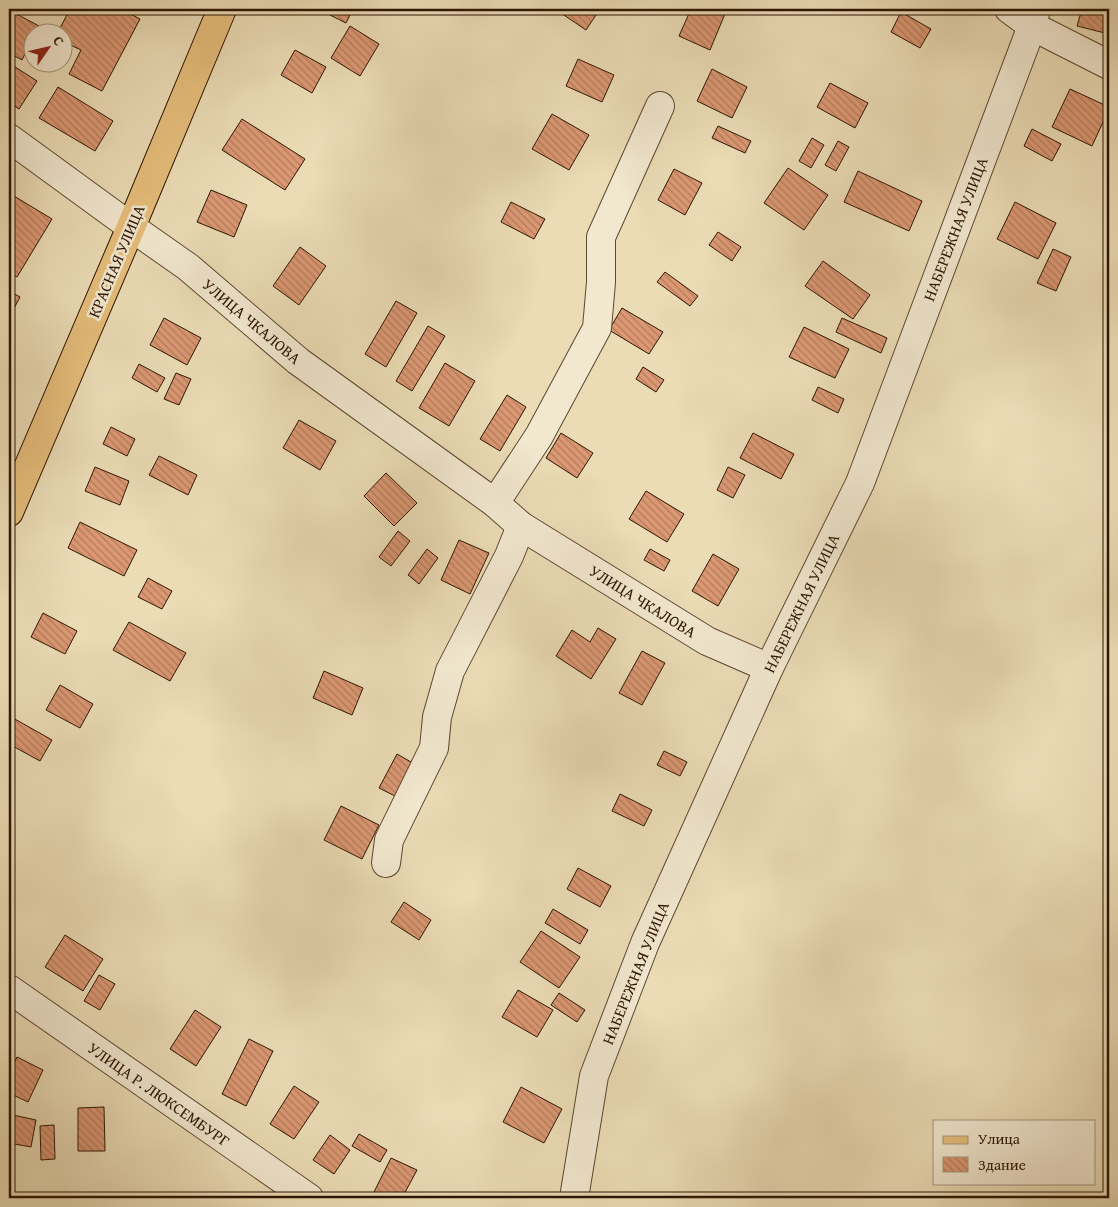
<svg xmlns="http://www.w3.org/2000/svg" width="1118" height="1207" viewBox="0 0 1118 1207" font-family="'Gentium Book Plus',serif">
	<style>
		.building { fill: url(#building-back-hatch); stroke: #2d1502 }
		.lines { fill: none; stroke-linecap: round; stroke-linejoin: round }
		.minor-casing { stroke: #5c472f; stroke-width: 30 }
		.major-casing { stroke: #2d1502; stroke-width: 30 }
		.minor { stroke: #f2e8d0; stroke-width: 28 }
		.major { stroke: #e6be7b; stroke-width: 28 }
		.labels { text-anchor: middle; stroke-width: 5; stroke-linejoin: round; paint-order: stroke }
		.street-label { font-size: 16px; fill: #2d1502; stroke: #f2e8d0 }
	</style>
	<defs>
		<pattern id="building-back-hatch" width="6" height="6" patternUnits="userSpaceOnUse" patternTransform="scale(1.25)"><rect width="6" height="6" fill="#db9873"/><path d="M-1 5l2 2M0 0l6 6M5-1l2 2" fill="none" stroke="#b27b5c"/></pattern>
	</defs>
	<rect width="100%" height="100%" fill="#ebdcb6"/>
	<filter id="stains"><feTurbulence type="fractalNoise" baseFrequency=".004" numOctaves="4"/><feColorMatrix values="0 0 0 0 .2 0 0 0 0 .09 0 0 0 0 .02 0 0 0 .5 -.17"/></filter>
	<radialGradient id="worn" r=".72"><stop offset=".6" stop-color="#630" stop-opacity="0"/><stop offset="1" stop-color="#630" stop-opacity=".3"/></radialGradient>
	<g class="building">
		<path d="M70,9h51l19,10 -38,72 -33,-17 12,-24 -19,-9v-9h-4z"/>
		<path d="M318,9h35l-7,14z"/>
		<path d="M555,9h45l-14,21z"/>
		<path d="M691,9h36l-17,41 -31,-14z"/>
		<path d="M1082,9h27v25l-32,-8z"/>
		<path d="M9,10l30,16 -3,6h-4v7l-10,21 -13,-7z"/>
		<path d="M901,12l30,17 -11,19 -29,-16z"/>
		<path d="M350,26l29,18 -19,32 -29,-18z"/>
		<path d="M295,50l31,17 -14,26 -31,-18z"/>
		<path d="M578,59l36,16 -12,27 -36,-16z"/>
		<path d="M9,63l28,18 -18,28 -10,-7z"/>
		<path d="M712,69l35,18 -15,31 -35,-17z"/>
		<path d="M830,83l38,20 -13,25 -38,-21z"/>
		<path d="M58,87l55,34 -18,30 -56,-33z"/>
		<path d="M1070,89l39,18v2l-17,37 -40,-19z"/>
		<path d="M552,114l37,21 -20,35 -37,-21z"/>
		<path d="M242,119l63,40 -20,31 -63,-40z"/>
		<path d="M718,126l33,15 -6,12 -33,-15z"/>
		<path d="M1032,129l29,15 -9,17 -28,-15z"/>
		<path d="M812,138l12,7 -13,23 -12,-7z"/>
		<path d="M838,141l11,6 -13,24 -11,-6z"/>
		<path d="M788,168l40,27 -24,35 -40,-27z"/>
		<path d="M674,169l28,14 -17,32 -27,-15z"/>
		<path d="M858,171l64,30 -13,30 -65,-29z"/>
		<path d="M211,190l36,15 -13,32 -37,-15z"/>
		<path d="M9,193l43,26 -35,58 -8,-5z"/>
		<path d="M511,202l34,17 -11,20 -33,-17z"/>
		<path d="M1015,202l41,21 -18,36 -41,-20z"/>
		<path d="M718,232l23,15 -9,14 -23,-16z"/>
		<path d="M300,247l26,19 -27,39 -26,-19z"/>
		<path d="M1053,249l18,8 -15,34 -19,-8z"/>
		<path d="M823,261l47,34 -17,24 -48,-33z"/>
		<path d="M665,272l33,24 -8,10 -33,-24z"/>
		<path d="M9,291l11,6 -11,21z"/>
		<path d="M396,301l21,12 -31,54 -21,-13z"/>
		<path d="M622,308l41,24 -14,22 -40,-24z"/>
		<path d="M164,318l37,20 -14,27 -37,-20z"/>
		<path d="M842,318l45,20 -6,15 -45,-21z"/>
		<path d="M428,326l17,10 -33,55 -16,-10z"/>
		<path d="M804,327l45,22 -14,29 -46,-21z"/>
		<path d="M445,363l30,18 -26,45 -30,-18z"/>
		<path d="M139,364l26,14 -8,14 -25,-14z"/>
		<path d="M643,367l21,13 -8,12 -20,-13z"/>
		<path d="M176,373l15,6 -12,26 -15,-6z"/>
		<path d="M818,387l26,12 -6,14 -26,-13z"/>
		<path d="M507,395l19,12 -26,44 -20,-12z"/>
		<path d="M299,420l37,21 -16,29 -37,-22z"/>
		<path d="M111,427l24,12 -8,17 -24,-12z"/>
		<path d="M561,433l32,20 -16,25 -31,-20z"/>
		<path d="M753,433l41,21 -13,25 -41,-21z"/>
		<path d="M159,456l38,19 -9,20 -39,-20z"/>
		<path d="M95,467l34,14 -9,24 -35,-14z"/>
		<path d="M728,467l17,8 -12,23 -16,-8z"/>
		<path d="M386,473l31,30 -23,23 -30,-30z"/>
		<path d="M646,491l38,23 -17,28 -38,-23z"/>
		<path d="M80,522l57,28 -13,26 -56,-28z"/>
		<path d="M398,531l12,10 -19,25 -12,-9z"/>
		<path d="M459,540l30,13 -19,41 -29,-14z"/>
		<path d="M427,549l11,9 -19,26 -11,-9z"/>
		<path d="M650,549l20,11 -6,11 -20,-11z"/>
		<path d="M713,554l26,15 -21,37 -26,-15z"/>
		<path d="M148,578l24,13 -10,18 -24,-12z"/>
		<path d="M43,613l34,18 -12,23 -34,-17z"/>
		<path d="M129,622l57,31 -16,28 -57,-31z"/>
		<path d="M598,628l18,11 -25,40 -35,-23 16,-26 18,12z"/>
		<path d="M642,651l23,12 -23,42 -23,-12z"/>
		<path d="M324,671l39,17 -11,27 -39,-17z"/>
		<path d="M60,685l33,19 -13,24 -34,-18z"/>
		<path d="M13,718l39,22 -12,21 -31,-17v-18z"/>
		<path d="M664,751l23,11 -7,14 -23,-11z"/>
		<path d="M397,754l21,12 -17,33 -22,-11z"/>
		<path d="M620,794l32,16 -8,16 -32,-15z"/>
		<path d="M341,806l38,19 -17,34 -38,-19z"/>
		<path d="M578,868l33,18 -11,21 -33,-18z"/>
		<path d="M404,902l27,18 -12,20 -28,-18z"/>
		<path d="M553,909l35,21 -8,14 -35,-21z"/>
		<path d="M541,931l39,26 -21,31 -39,-26z"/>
		<path d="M65,935l38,24 -20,32 -38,-24z"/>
		<path d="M99,975l16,9 -15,26 -16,-9z"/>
		<path d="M518,990l35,20 -16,27 -35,-20z"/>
		<path d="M559,993l26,17 -8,12 -26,-17z"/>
		<path d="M195,1010l26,17 -25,39 -26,-17z"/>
		<path d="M249,1039l24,12 -27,55 -24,-12z"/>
		<path d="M17,1057l26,13 -15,32 -19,-9v-19z"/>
		<path d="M294,1086l25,16 -25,37 -24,-15z"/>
		<path d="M521,1087l41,22 -18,34 -41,-21z"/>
		<path d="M104,1107l1,44h-27v-43z"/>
		<path d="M13,1115l23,5 -5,27 -22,-4z"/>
		<path d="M54,1125l1,34 -14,1 -1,-34z"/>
		<path d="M359,1134l28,16 -7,12 -28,-16z"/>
		<path d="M330,1135l20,15 -16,24 -21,-14z"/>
		<path d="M391,1158l26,12 -15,28h-31z"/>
	</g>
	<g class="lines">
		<defs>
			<g id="minor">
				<path d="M1009,9l23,17 77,39"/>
				<path d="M9,138l122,89 57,40 110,94 197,142 26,23 186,115 62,27"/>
				<path d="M495,503l44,-67 58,-108 4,-46v-45l59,-131"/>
				<path d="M386,863l3,-23 45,-92 3,-31 13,-46 59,-115 12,-30"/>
				<path d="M9,989l300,209"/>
				<path d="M574,1198l20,-122 51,-133 124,-275 91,-185 172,-457 4,-17"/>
			</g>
			<path id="major" d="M9,512l122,-285 91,-218"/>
		</defs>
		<use href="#minor" class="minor-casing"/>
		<use href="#major" class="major-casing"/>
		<use href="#minor" class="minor"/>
		<use href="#major" class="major"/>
	</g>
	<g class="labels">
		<g class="street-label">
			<text transform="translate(955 229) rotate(-69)" y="6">НАБЕРЕЖНАЯ УЛИЦА</text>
			<text transform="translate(116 261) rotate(-67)" y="6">КРАСНАЯ УЛИЦА</text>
			<text transform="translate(252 321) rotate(40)" y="6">УЛИЦА ЧКАЛОВА</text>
			<text transform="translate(643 601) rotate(32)" y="6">УЛИЦА ЧКАЛОВА</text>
			<text transform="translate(801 603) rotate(-64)" y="6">НАБЕРЕЖНАЯ УЛИЦА</text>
			<text transform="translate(635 973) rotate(-68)" y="6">НАБЕРЕЖНАЯ УЛИЦА</text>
			<text transform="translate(159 1094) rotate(35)" y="6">УЛИЦА Р. ЛЮКСЕМБУРГ</text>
		</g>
	</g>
	<rect width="1118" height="1207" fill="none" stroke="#ebdcb6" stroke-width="30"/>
	<rect x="10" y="10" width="1098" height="1187" fill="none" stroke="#2d1502" stroke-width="2.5"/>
	<rect x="15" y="15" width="1088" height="1177" fill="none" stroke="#2d1502"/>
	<rect x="933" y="1120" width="162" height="65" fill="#f2e8d0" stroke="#a3947e"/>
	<rect x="943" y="1136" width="25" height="8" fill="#e6be7b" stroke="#a3947e"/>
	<text x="978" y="1144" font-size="15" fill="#2d1502">Улица</text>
	<rect x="943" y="1157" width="25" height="15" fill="url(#building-back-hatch)" stroke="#a3947e"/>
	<text x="978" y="1170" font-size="15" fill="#2d1502">Здание</text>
	<g transform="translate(48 48) rotate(56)"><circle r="24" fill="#f2e8d0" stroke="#a3947e"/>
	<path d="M0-4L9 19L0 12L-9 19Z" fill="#8f2418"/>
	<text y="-8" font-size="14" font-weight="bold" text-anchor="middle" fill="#2d1502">С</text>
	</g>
	<rect width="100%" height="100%" filter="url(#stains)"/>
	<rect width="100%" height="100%" fill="url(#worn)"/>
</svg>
